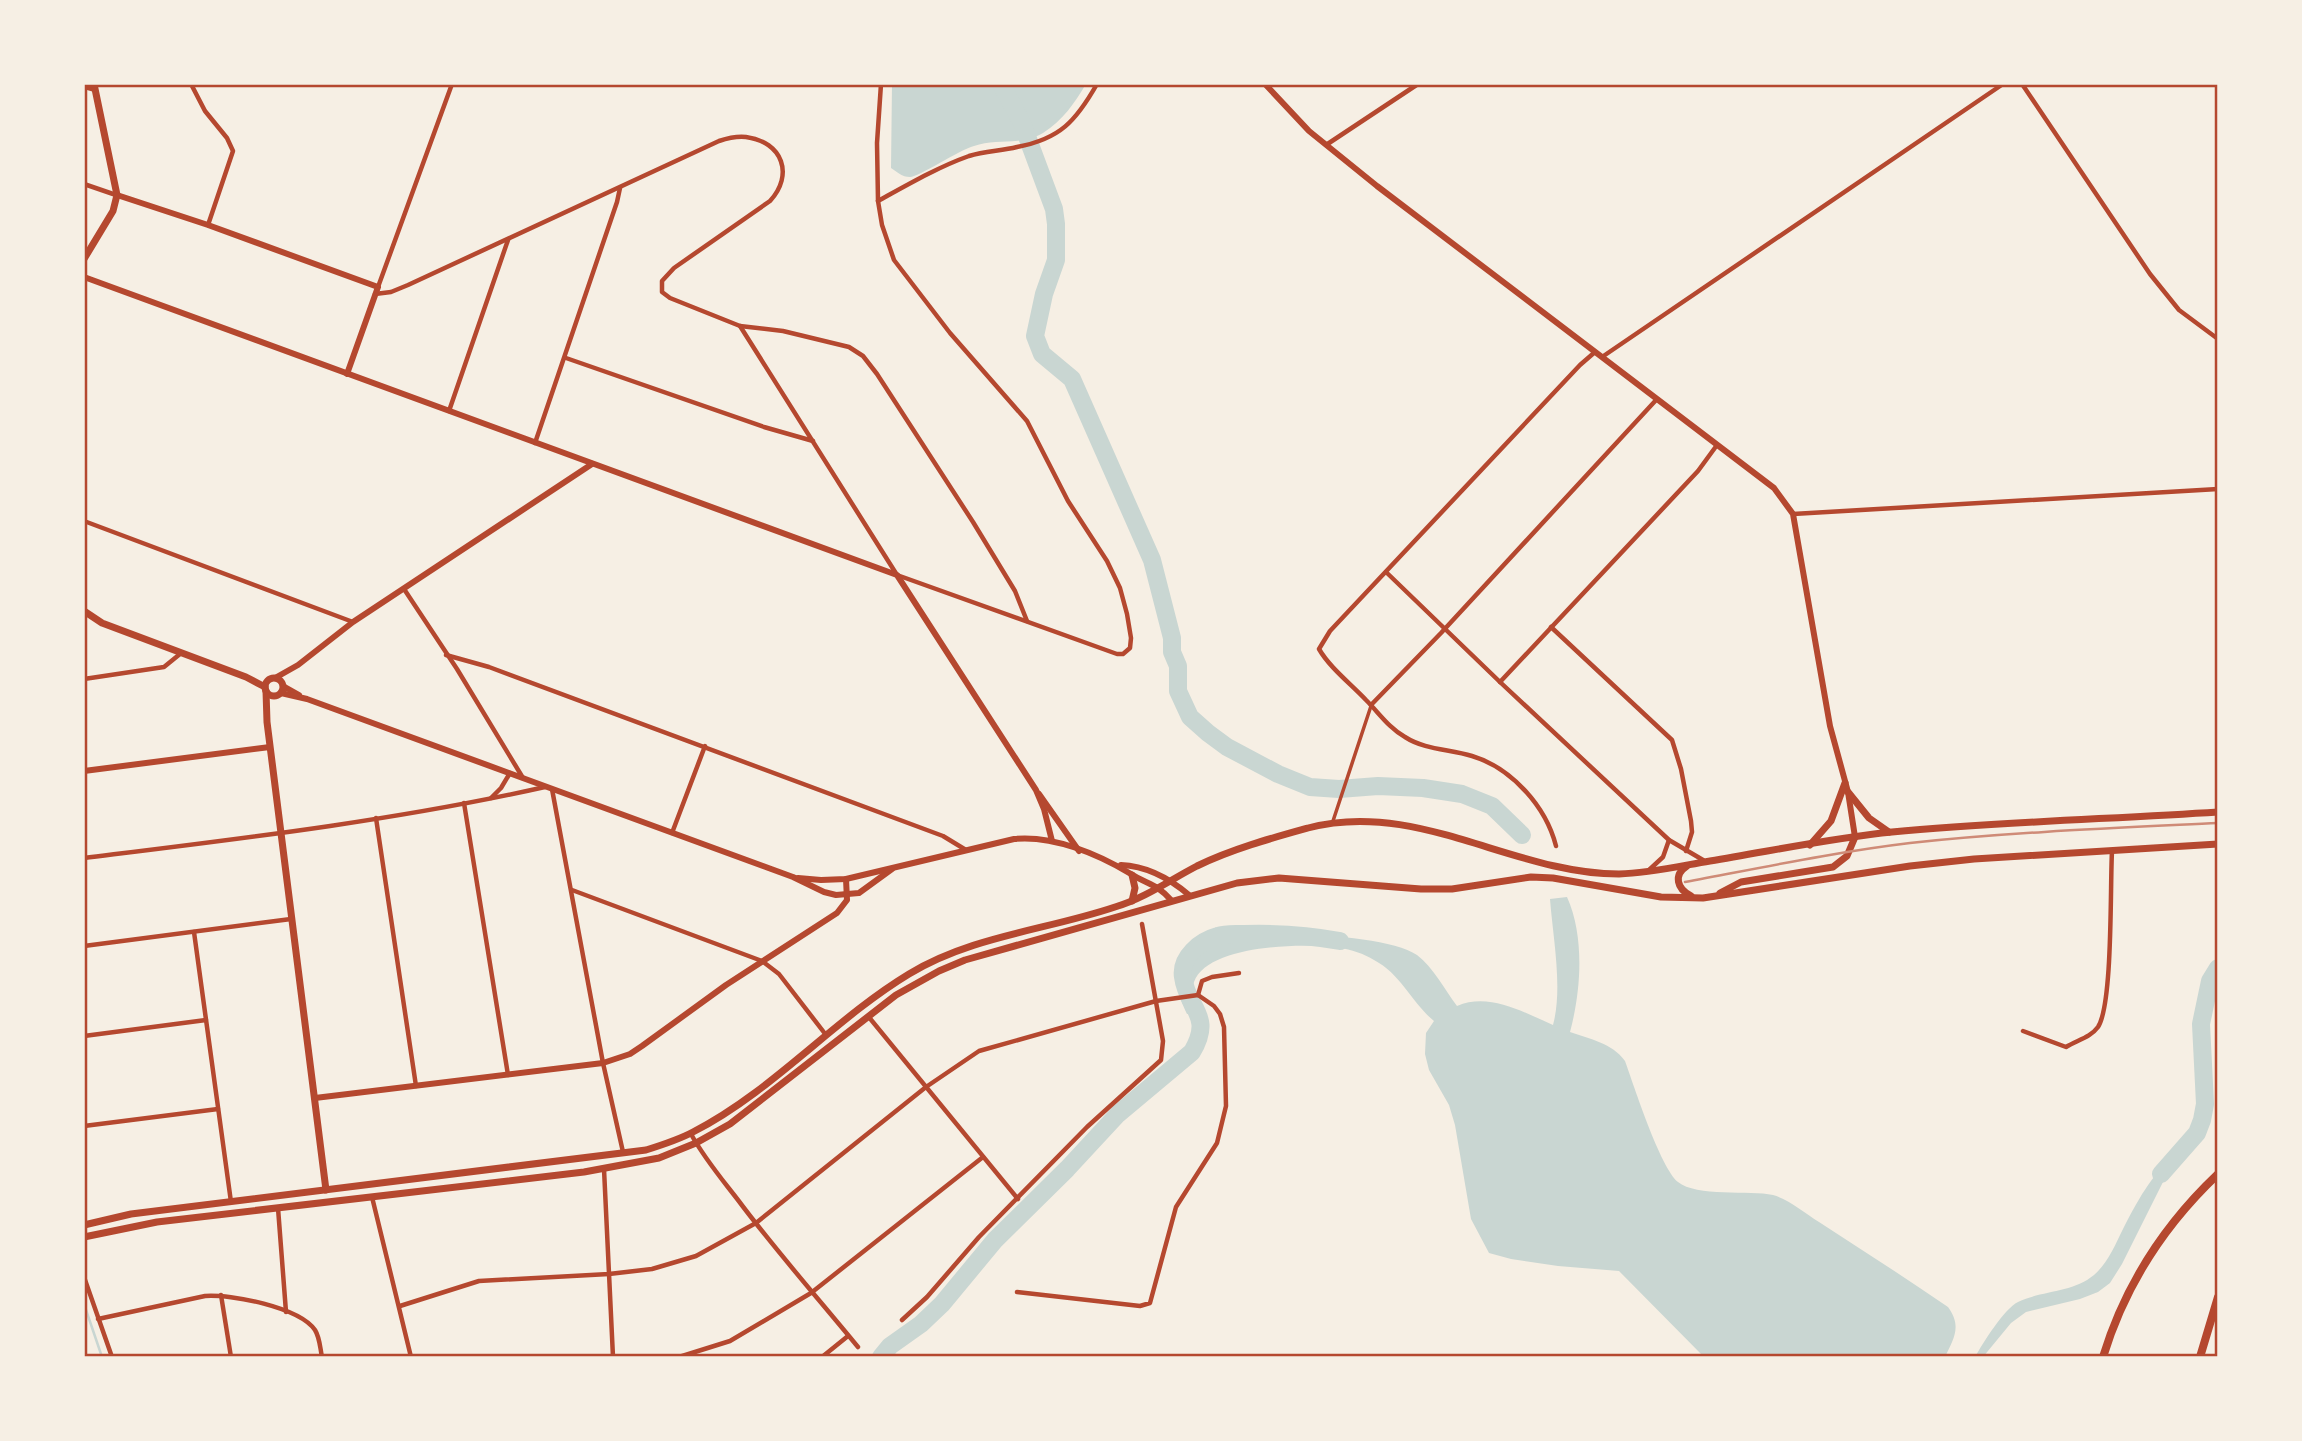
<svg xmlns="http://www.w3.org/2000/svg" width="2302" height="1441" viewBox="0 0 2302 1441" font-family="Signika,sans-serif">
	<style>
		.water { fill: #c9d6d2 }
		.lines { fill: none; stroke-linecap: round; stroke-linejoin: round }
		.stream { stroke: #c9d6d2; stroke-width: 2.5 }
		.river { stroke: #c9d6d2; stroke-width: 18 }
		.pedestrian { stroke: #b5482f; stroke-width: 3.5 }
		.minor { stroke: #b5482f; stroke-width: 4.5 }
		.tertiary { stroke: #b5482f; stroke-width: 6 }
		.secondary { stroke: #b5482f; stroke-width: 7 }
		.primary { stroke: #b5482f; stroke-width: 7 }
		.trunk { stroke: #b5482f; stroke-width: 8 }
		.rail { stroke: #cf8b77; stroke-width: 2.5 }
		.neatline { fill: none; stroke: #b5482f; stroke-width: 2.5 }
	</style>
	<rect width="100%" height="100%" fill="#f6efe4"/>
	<g class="water">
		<path d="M892,84h194c-12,20 -23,36 -43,49 -21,13 -47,5 -69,13 -15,4 -55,31 -64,31 -8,0 -13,-5 -19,-9z"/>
		<path d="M1567,897c18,40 14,94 3,135 20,7 42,11 55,29 9,25 35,106 53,121 18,15 72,8 95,13 15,4 32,18 46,27 43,28 87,56 129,85 14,19 6,31 -3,50h-241l-85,-86 -61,-5 -47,-7 -22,-6 -18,-34 -16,-94 -6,-20 -20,-35 -4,-16 1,-21 8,-12c-22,-18 -33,-47 -60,-61 -10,-6 -23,-11 -35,-12 -34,-5 -131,-4 -145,34 -4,10 1,21 4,31l-11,1c-6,-13 -13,-26 -7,-41 6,-16 30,-30 46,-34 39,-8 159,-6 191,16 16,12 28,35 40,51 32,-14 66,6 96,19 10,-37 0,-87 -3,-126z"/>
		<path d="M2176,1156l-54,108 -12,19 -12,9 -18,7 -54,13 -15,11 -28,34h-8c8,-14 29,-48 43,-55 25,-12 54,-9 76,-27 14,-12 21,-30 29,-46 13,-25 29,-57 53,-73z"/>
	</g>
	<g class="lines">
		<path class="stream" d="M84,1304l18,53"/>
		<g class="river">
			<path d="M1001,84l21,39 32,86 2,15v36l-12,34 -9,42 7,18 30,25 80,181 20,78v14l6,14v25l12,26 18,16 19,14 51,27 32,13 29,2 39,-3 45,2 39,6 30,12 30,29"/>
			<path d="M2161,1174l36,-41 5,-13 3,-16 -4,-80 9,-43 8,-13"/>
			<path d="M881,1357l9,-11 31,-22 21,-20 53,-64 72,-71 51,-55 74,-62c22,-37 -5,-43 -9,-75 -3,-20 17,-36 35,-41 8,-3 18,-2 26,-2 33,-1 64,1 96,7"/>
		</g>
		<path class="pedestrian" d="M1332,824l39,-118"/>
		<g class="minor">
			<path d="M191,84l14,27 22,27 6,13 -25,74"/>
			<path d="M2022,84l128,190 29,36 39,29"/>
			<path d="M1326,145l92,-61"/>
			<path d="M84,184l32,11"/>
			<path d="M878,201c29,-16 60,-34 91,-45 16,-5 32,-5 48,-9 43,-8 59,-26 80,-63"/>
			<path d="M378,287l74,-203"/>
			<path d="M375,294l16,-2 17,-7 311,-144c9,-3 18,-5 27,-4 37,5 48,38 24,64l-96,67 -12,13v11l8,6 70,28 43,5 66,16 14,9 14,18 96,148 42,69 12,30"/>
			<path d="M740,326l157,249 220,79h6l7,-6 1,-10 -4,-24 -7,-26 -13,-27 -39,-60 -41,-80 -77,-88 -56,-73 -12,-35 -4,-24 -1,-58 4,-59"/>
			<path d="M1602,357l401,-273"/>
			<path d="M566,358l198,69 49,14"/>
			<path d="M449,411l59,-171"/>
			<path d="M535,443l82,-241 3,-14"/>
			<path d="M1793,514l425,-25"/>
			<path d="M84,521l269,101"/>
			<path d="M1386,572l114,110 169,158 34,20"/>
			<path d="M404,589l53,80 66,109"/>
			<path d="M1551,627l121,113 9,29 10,52 1,11 -6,19"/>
			<path d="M446,655l43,12 454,169 23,14"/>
			<path d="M84,679l80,-12 16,-13"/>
			<path d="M1500,682l198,-211 19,-26"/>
			<path d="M1371,705l70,-72 216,-234"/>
			<path d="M552,789l51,274 20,89"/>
			<path d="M491,798l10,-10 9,-15"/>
			<path d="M464,803l44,272"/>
			<path d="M376,818l40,268"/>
			<path d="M672,833l33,-87"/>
			<path d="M1556,846c-10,-39 -44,-78 -84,-90 -22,-7 -47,-6 -67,-19 -16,-9 -26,-24 -39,-37 -15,-16 -36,-32 -47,-51l11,-18 250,-266 15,-13"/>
			<path d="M84,858c154,-19 309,-37 461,-71"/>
			<path d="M1649,870l14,-13 6,-17"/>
			<path d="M572,890l190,71 17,13 47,61"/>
			<path d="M194,932l37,270"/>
			<path d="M84,946l207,-27"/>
			<path d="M1198,995l4,-14 10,-4 27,-4"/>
			<path d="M868,1016l150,183"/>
			<path d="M2023,1031l43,16c11,-7 24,-9 32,-20 15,-23 12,-142 14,-176"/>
			<path d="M84,1036l122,-16"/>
			<path d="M84,1126l134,-17"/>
			<path d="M691,1134c13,24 30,44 47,66 38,51 80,98 120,147"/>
			<path d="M604,1169l9,188"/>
			<path d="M372,1197l39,160"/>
			<path d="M278,1208l8,104"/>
			<path d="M84,1277l28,80"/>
			<path d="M221,1295l10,62"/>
			<path d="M400,1306l79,-25 130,-7 43,-5 44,-13 60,-33 170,-136 53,-36 177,-50 42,-6 16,11 6,8 4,13 2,79 -9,37 -41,64 -26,96 -10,3 -123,-14"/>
			<path d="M98,1319l107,-23c26,-2 94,11 110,34 5,8 5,18 7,27"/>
			<path d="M902,1320l25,-23 52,-60 108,-110 74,-67 2,-19 -21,-117"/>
			<path d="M679,1357l51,-16 81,-48 172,-136"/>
			<path d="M822,1357l26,-21"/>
		</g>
		<g class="tertiary">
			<path d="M1265,84l44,47 68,55 397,302 19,26 37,212 18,66 7,45"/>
			<path d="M84,86l11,3"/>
			<path d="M117,195l91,30 170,62 -31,87"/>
			<path d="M84,277l813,298 139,215 8,19 8,32"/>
			<path d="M275,678l23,-13 55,-43 239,-158"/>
			<path d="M283,686l16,9"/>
			<path d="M281,693l26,6 486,178 31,15 12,3 23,-2 33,-24"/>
			<path d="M84,771l186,-24"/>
			<path d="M1039,794l40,57"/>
			<path d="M1121,865c26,1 48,13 68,30"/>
			<path d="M798,878l23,2 25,-1 168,-40c39,-4 84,15 117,35 17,11 25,9 40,26"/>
			<path d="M315,1098l288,-35 27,-9 12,-8 84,-61 111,-72 10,-13 -1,-21"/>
		</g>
		<g class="secondary">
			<path d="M84,259l29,-48 4,-16 -23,-111"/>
			<path d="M84,611l18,12 144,54 19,10"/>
			<circle cx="274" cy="687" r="9"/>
			<path d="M266,691l1,31 59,468"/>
		</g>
		<g class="primary">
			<path d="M1848,792l21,26 20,14"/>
			<path d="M1810,845l21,-24 14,-38"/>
			<path d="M1687,866c-14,9 -10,23 4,30"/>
			<path d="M1720,893l21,-11 92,-15 14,-11 8,-19"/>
			<path d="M1132,901l3,-13 -3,-13"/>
			<path d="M84,1225l47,-11 515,-64c16,-5 32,-10 47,-18 80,-41 140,-112 216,-158 62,-38 138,-44 206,-67 30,-9 55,-27 82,-41 35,-17 75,-28 111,-38 108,-29 205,46 311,46 31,-1 61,-8 91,-13 61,-10 122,-23 182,-29 108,-10 218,-13 326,-20"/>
			<path d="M84,1237l73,-15 427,-50 75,-14 37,-15 34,-19 166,-129 43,-24 26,-11 272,-77 42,-5 142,11h31l79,-12 22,1 108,19 42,1 207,-32 64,-7 244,-15"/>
		</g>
		<g class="trunk">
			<path d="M2103,1357c22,-72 60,-131 115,-183"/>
			<path d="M2200,1357l18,-60"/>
		</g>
		<path class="rail" d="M1685,882c75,-14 150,-30 225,-39 102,-11 205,-15 308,-20"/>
	</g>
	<rect width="2302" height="1441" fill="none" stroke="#f6efe4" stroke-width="172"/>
	<rect x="86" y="86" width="2130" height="1269" class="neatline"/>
</svg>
